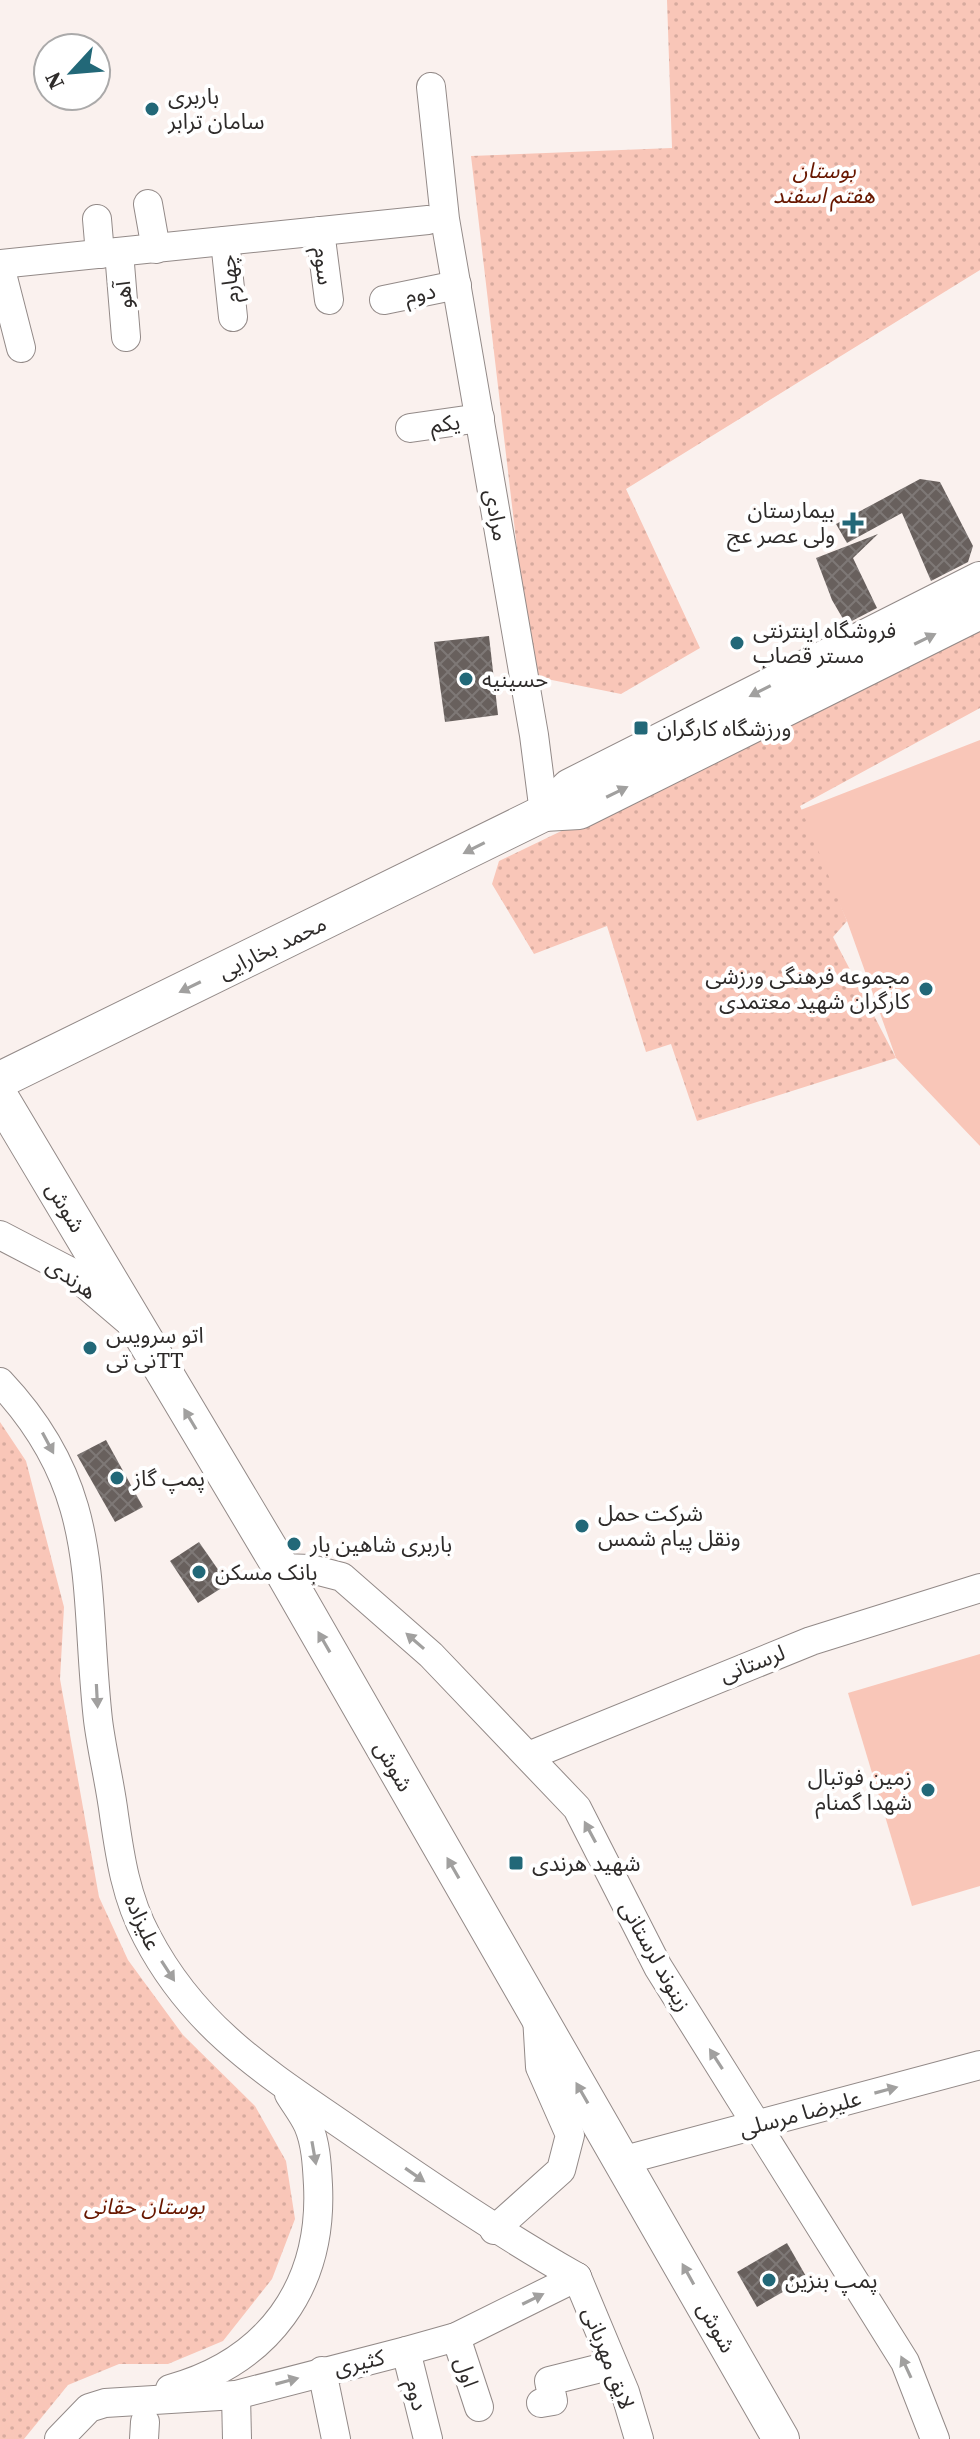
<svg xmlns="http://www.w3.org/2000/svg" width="980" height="2439" viewBox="0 0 980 2439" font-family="'Source Serif 4','Noto Sans Arabic',serif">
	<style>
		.grass { fill: #f9c6b8 }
		.park { fill: url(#park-dots) }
		.building { fill: url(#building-cross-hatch) }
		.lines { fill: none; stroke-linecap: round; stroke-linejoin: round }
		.minor-casing { stroke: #938a88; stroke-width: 30 }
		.major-casing { stroke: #938a88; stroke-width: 38 }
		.minor { stroke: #fff; stroke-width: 28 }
		.major { stroke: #fff; stroke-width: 36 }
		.oneway { fill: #a1a09f }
		.poi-dot { fill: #226878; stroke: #fff; stroke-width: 3 }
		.labels { text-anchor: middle; stroke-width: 8; stroke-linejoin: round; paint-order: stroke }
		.poi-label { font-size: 22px; fill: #2e2b2a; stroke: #fff; text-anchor: start }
		.park-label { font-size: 22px; font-style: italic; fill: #681801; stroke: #fff }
		.street-label { font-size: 22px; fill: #2e2b2a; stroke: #fff }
	</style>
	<defs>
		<pattern id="park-dots" width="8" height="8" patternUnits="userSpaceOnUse" patternTransform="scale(2)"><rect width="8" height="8" fill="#f9c6b8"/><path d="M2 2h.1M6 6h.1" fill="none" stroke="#d6aa9e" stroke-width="1.8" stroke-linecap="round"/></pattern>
		<pattern id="building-cross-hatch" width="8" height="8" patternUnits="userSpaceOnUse" patternTransform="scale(2)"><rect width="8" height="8" fill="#68605d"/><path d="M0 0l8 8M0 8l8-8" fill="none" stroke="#7e7876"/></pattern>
	</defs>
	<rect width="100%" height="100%" fill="#faf1ee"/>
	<g class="grass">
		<path d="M980,740v406l-84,-88 -49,-137 -49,-110z"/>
		<path d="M980,1654v232l-68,20 -64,-213z"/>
	</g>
	<g class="park">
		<path d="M667,0h313v270l-354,219 74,159 -79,46 -89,-18 -61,-520 201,-8z"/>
		<path d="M980,629v79l-180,98 47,115 -14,16 63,121 -199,63 -26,-77 -25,8 -39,-126 -73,28 -42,-70 7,-23z"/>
		<path d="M0,1422l26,39 38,146 -4,72 39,218 29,63 55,75 72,71 31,55 9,58 -23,60 -49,62 -55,23h-49l-51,21 -44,54h-24z"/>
	</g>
	<g class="building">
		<path d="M920,479l20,3 33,64 -5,16 -37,19 -29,-68 -55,30 -11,-19z"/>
		<path d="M878,534l-25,24 24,50 -31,16 -14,-24 -16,-42z"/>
		<path d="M489,636l9,79 -53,7 -11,-80z"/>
		<path d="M106,1440l37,67 -28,15 -38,-67z"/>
		<path d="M199,1542l29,42 -30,19 -28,-42z"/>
		<path d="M787,2243l20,35 -50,29 -20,-35z"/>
	</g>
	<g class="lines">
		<defs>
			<g id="minor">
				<path d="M431,87l14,132 89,516 10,78"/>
				<path d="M148,204l8,45"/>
				<path d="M97,219l3,35"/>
				<path d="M320,231l9,69"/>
				<path d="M225,241l8,76"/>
				<path d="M119,252l7,85"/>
				<path d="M0,264l428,-44"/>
				<path d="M0,266l21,82"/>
				<path d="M384,300l73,-15"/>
				<path d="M410,428l70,-10"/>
				<path d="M0,1235l71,37 55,47"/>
				<path d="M0,1382c103,109 83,203 98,338 4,32 12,63 16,95 6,42 12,83 33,122 51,98 130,142 217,203 70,48 139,95 213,137"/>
				<path d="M281,1568l30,1 31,8 89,78 146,153 81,159 247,395 30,77"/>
				<path d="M531,1755l280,-114 169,-53"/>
				<path d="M621,2161l359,-96"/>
				<path d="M494,2230l67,-60 9,-35 -30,-68 -3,-51"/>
				<path d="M577,2277l48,115 14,47"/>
				<path d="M456,2337l23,70"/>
				<path d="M406,2351l22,88"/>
				<path d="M322,2371l14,68"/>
				<path d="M170,2389c98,-27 153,-102 148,-204 -1,-19 -2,-42 -10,-60 -5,-11 -13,-21 -19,-31"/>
				<path d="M236,2395l1,44"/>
				<path d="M541,2403l12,-2 -4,-20 64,-16"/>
				<path d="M59,2439l30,-31 16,-5 131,-8 170,-44 50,-14 121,-60"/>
				<path d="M144,2439l1,-17"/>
			</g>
			<g id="major">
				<path d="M544,813l35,-2 401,-200"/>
				<path d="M0,1080l544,-267 26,-26 410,-207"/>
				<path d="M0,1097l281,471 500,871"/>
			</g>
		</defs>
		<use href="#minor" class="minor-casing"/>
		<use href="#major" class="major-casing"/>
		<use href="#minor" class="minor"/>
		<use href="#major" class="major"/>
	</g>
	<defs><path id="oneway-solid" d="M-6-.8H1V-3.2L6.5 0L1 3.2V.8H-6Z" transform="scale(2)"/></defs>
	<g class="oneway">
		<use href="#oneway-solid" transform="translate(925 639) rotate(-26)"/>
		<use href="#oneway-solid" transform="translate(760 691) rotate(153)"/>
		<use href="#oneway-solid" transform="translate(617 792) rotate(-26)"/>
		<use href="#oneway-solid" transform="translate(474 848) rotate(153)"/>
		<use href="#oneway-solid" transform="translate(190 987) rotate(154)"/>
		<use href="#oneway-solid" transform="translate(190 1419) rotate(-121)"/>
		<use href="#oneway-solid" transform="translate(48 1443) rotate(62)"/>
		<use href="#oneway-solid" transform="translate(415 1641) rotate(-139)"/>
		<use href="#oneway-solid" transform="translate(324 1642) rotate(-120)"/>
		<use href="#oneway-solid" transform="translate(97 1696) rotate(87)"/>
		<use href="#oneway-solid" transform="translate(590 1832) rotate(-118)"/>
		<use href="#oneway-solid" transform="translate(453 1868) rotate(-120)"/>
		<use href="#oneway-solid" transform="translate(168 1971) rotate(57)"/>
		<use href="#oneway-solid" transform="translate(716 2059) rotate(-123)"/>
		<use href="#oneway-solid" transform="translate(886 2090) rotate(-15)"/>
		<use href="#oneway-solid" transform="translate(582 2093) rotate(-120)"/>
		<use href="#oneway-solid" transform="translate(314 2153) rotate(80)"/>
		<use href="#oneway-solid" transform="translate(415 2175) rotate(35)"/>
		<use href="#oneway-solid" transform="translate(688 2274) rotate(-119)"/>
		<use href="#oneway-solid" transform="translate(533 2299) rotate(-26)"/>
		<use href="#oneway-solid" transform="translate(906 2367) rotate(-115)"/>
		<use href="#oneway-solid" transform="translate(287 2381) rotate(-15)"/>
	</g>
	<g class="poi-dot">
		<circle cx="152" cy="109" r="8"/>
		<path d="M849 511h8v8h8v8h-8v8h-8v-8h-8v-8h8z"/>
		<circle cx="737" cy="643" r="8"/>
		<circle cx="466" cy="679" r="8"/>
		<rect x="633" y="720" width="16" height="16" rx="4"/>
		<circle cx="926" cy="989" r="8"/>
		<circle cx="90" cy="1348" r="8"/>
		<circle cx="117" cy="1478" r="8"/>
		<circle cx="582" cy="1526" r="8"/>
		<circle cx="294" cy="1544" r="8"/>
		<circle cx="199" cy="1572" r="8"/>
		<circle cx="928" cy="1790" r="8"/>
		<rect x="508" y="1855" width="16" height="16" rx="4"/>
		<circle cx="769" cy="2280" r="8"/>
	</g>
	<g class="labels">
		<g class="poi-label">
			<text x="168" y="104">باربری<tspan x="168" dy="25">سامان ترابر</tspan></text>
			<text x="835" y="518" text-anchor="end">بیمارستان<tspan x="835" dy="25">ولی عصر عج</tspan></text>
			<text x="753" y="638">فروشگاه اینترنتی<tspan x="753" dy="25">مستر قصاب</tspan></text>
			<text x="482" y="687">حسینیه</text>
			<text x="657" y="736">ورزشگاه کارگران</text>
			<text x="910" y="984" text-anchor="end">مجموعه فرهنگی ورزشی<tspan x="910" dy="25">کارگران شهید معتمدی</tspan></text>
			<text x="106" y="1343">اتو سرویس<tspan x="106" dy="25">تی تیTT</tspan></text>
			<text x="133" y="1486">پمپ گاز</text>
			<text x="598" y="1521">شرکت حمل<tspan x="598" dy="25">ونقل پیام شمس</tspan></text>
			<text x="310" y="1552">باربری شاهین بار</text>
			<text x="215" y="1580">بانک مسکن</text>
			<text x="912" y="1785" text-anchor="end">زمین فوتبال<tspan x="912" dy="25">شهدا گمنام</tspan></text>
			<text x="532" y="1871">شهید هرندی</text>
			<text x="785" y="2288">پمپ بنزین</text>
		</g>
		<g class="park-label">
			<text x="824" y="178">بوستان<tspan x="824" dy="25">هفتم اسفند</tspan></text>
			<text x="144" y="2214">بوستان حقانی</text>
		</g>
		<g class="street-label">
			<text transform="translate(324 266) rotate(83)" y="8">سوم</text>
			<text transform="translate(229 279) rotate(-96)" y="8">چهارم</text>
			<text transform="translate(420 293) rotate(-12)" y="8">دوم</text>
			<text transform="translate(123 295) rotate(-95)" y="8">آهو</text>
			<text transform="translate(445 423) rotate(-8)" y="8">یکم</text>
			<text transform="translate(497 515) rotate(80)" y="8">مرادی</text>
			<text transform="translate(272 947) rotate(-26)" y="8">محمد بخارایی</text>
			<text transform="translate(66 1207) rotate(59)" y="8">شوش</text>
			<text transform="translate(72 1278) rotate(35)" y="8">هرندی</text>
			<text transform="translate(752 1663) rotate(-21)" y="8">لرستانی</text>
			<text transform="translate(394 1766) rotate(60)" y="8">شوش</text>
			<text transform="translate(143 1922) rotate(66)" y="8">علیزاده</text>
			<text transform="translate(656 1956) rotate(61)" y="8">زینوند لرستانی</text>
			<text transform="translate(800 2113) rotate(-15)" y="8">علیرضا مرسلی</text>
			<text transform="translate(717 2327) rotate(61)" y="8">شوش</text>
			<text transform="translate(609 2358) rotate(69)" y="8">لایق مهربانی</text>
			<text transform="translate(359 2362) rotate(-13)" y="8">کثیری</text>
			<text transform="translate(467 2372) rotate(71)" y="8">اول</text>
			<text transform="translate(417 2395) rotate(76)" y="8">دوم</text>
		</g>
	</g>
	<g transform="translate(72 72) rotate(244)"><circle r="38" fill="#ffffff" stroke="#abaaaa" stroke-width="2"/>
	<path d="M0-6L14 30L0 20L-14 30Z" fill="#226878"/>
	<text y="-12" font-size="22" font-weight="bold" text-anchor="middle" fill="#2e2b2a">N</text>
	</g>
</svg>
